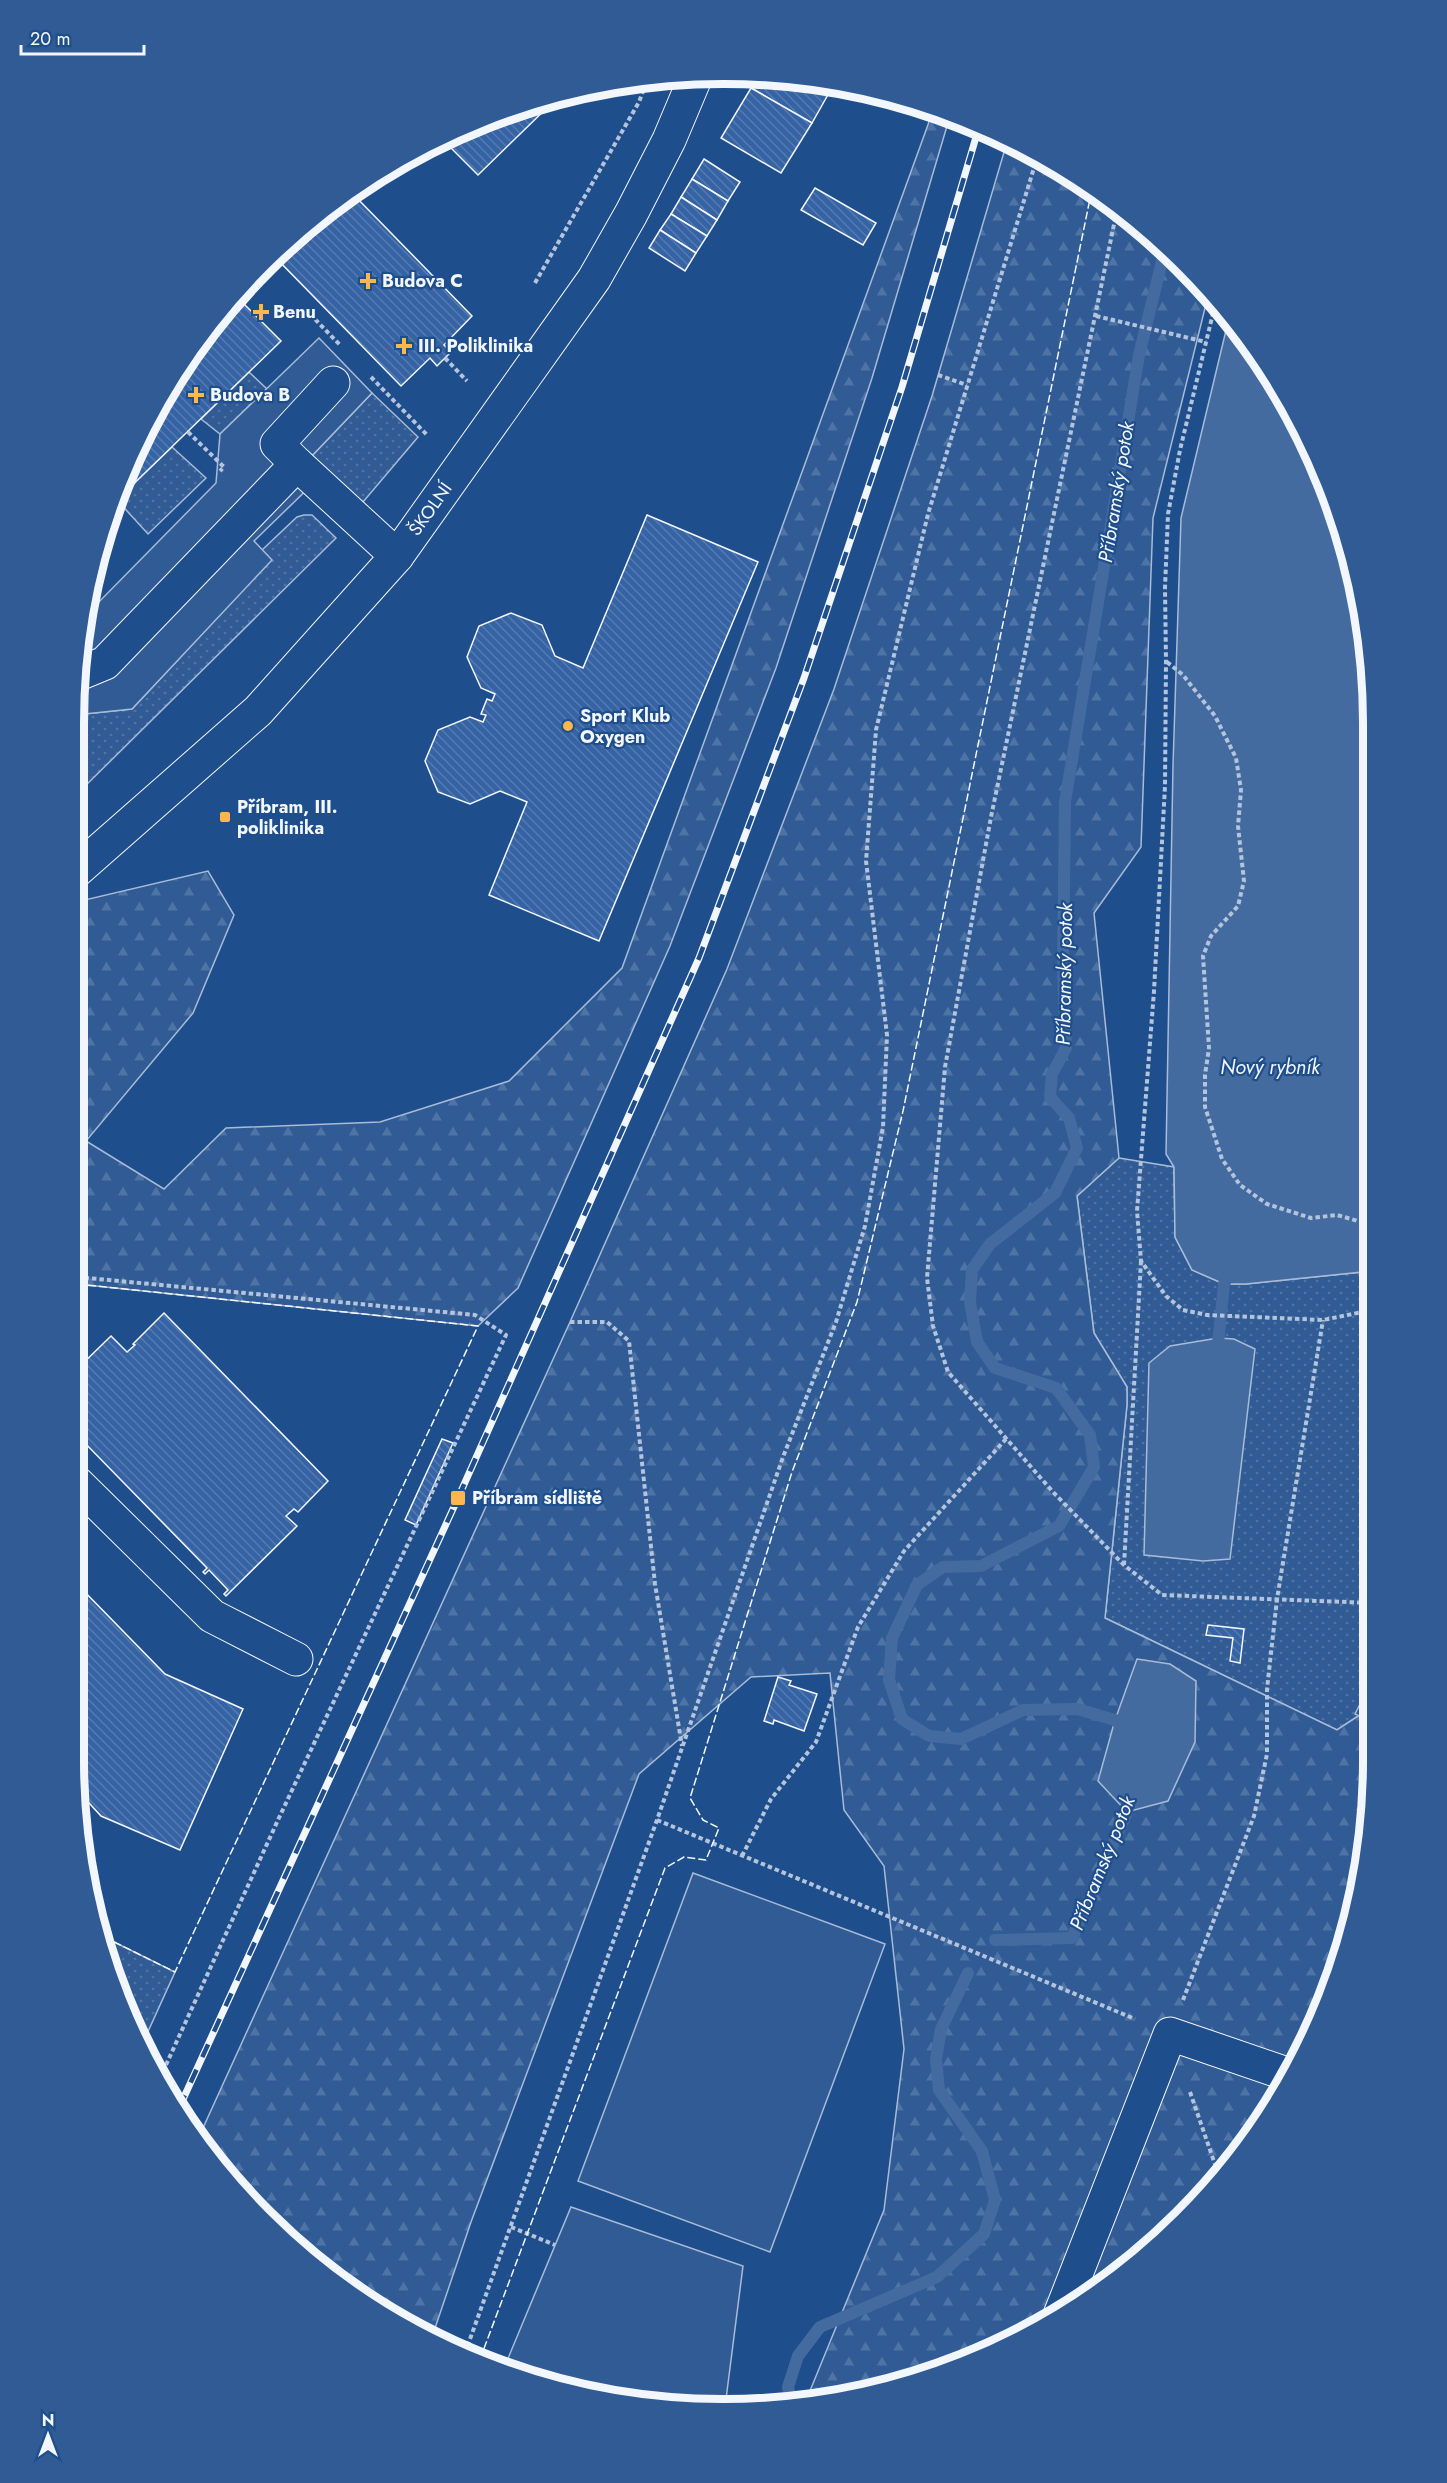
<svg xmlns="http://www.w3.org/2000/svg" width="1447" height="2483" viewBox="0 0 1447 2483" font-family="Jost,sans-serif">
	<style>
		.grass { fill: url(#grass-dots); stroke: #a8bbd7; stroke-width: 1.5 }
		.forest { fill: url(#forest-firs); stroke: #a8bbd7; stroke-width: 1.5 }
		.park { fill: url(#park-crowns); stroke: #a8bbd7; stroke-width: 1.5 }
		.pitch { fill: #305b95; stroke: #a8bbd7; stroke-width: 1.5 }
		.water { fill: #446ba0; stroke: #a8bbd7; stroke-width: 1.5 }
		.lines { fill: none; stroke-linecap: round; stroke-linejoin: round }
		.stream { stroke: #446ba0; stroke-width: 12 }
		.building { fill: url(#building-back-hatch); stroke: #f2f6ff; stroke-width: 1.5 }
		.minor-casing { stroke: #f2f6ff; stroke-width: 35 }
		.path { stroke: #b3c4dc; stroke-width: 4; stroke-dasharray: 4.5 3; stroke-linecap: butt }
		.minor { stroke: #1f4e8c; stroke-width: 33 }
		.rail-casing { stroke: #f2f6ff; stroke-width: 7 }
		.rail { stroke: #1f4e8c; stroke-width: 4.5; stroke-dasharray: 14; stroke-linecap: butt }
		.fence { stroke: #f2f6ff; stroke-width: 1.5; stroke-dasharray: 8 3; stroke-linecap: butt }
		.poi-dot { fill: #ffb74d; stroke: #1f4e8c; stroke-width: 2 }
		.labels { text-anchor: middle; stroke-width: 4.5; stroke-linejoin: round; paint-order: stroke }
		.poi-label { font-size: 18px; font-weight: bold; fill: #f2f6ff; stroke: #1f4e8c; text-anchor: start }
		.street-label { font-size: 18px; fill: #f2f6ff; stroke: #1f4e8c }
		.water-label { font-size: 20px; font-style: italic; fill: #f2f6ff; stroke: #1f4e8c }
		.rim { fill: none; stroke: #f2f6ff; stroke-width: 8 }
	</style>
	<defs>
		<pattern id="grass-dots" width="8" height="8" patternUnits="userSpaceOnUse" patternTransform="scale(1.5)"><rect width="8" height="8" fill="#305b95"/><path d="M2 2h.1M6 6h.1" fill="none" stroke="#4e73a5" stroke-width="1.8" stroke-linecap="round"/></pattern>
		<pattern id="forest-firs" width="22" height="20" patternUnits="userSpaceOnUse" patternTransform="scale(1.5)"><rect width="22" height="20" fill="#305b95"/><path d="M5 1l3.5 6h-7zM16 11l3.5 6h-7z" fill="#4e73a5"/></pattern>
		<pattern id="park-crowns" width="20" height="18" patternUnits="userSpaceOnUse" patternTransform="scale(1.5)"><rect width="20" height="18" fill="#305b95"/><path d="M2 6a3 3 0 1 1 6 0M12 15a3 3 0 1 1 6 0" fill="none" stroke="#4e73a5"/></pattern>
		<pattern id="building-back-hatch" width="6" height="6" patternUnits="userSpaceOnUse" patternTransform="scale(1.5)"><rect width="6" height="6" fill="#3563a3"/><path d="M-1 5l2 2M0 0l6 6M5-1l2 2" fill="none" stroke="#537ab1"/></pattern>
	</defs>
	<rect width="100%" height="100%" fill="#1f4e8c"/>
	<g class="grass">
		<path d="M249,372l18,17 -47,45 -19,-15z"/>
		<path d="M372,393l46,44 -55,65 -54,-43z"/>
		<path d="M172,447l34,31 -58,56 -31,-34 -3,2z"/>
		<path d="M304,515h8l24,23 -261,258v-81l57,-6 139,-149 -9,-10 35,-33z"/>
		<path d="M1119,1158l55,9 1,70 17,33 32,14h22l126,-13v436l-35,23 -232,-112 22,-213v-18l-33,-54 -17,-137z"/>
		<path d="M100,1935l75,37 -34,75 -33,-79z"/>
	</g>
	<g class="forest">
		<path d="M933,111l17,5 -78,262 -96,290 -106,278 -152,342 -40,38 -401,-42 -1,-382 132,-31 26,44 -41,98 -107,128 78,48 62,-61 154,-6 129,-41 113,-113z"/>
		<path d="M1007,142l77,41 99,81 25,32 -55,222 -12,329 -47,66 25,245 -42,38 17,137 33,54v18l-22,213 232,112 35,-23v95l-33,167 -75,151 -112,128 -103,74 -77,38 -121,37 -46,6 79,-193 20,-161 -20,-183 -40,-56 -14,-137 -79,4 -112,97 -168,448 -40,118 -69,-40 -98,-81 -56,-64 -10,-16 372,-817 157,-353 107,-280 98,-293z"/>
	</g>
	<path class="park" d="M1372,1681v41l-17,-8z"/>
	<g class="pitch">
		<path d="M319,338l53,55 -63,66 15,14 -70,68 18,19 -140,149 -57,6v-34l13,-68 128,-130 4,-49z"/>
		<path d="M693,1873l192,71 -115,308 -192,-71z"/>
		<path d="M571,2207l172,59 -18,141 -86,-3 -84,-17 -51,-19z"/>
	</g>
	<g class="water">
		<path d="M1228,322l58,76 53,117 33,166v590l-126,13h-22l-32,-14 -17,-33 -1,-70 -8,-13 7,-389 8,-247z"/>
		<path d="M1218,1338l16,1 21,10 -25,210 -27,2 -59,-6 5,-192 21,-17z"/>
		<path d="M1137,1659l33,5 26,17 -1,61 -27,59 -41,11 -29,-31 17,-61z"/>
	</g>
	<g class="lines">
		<g class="stream">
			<path d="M1217,1353l7,-69 7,-14"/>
			<path d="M1126,1730l-11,-10 -38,-11 -54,1 -62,29 -32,-3 -27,-17 -13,-39 3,-42 25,-53 26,-18 38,-1 78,-40 35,-59 -4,-32 -34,-47 -61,-20 -18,-26 -7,-40 2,-32 18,-26 65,-51 22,-45 -8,-30 -19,-21 2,-23 14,-26 -3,-79 2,-167 74,-447 26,-106"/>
			<path d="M995,1940l77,-2 55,-126 4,-15"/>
			<path d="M792,2405l-4,-18 10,-31 22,-29 117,-50 47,-43 11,-34 -13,-49 -43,-61 -3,-31 5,-30 27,-56"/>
		</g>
	</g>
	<g class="building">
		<path d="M757,77l77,7 -22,39 -61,-35z"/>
		<path d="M751,88l61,35 -31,50 -60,-35z"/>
		<path d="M557,98l-79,77 -35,-35 31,-17z"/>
		<path d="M704,159l36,23 -12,19 -36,-22z"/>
		<path d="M692,179l36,22 -11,19 -36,-23z"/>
		<path d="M815,188l61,35 -13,22 -62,-35z"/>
		<path d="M351,192l121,124 -28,29 7,7 -14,14 -7,-8 -29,28 -127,-130z"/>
		<path d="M681,197l36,23 -10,16 -36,-22z"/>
		<path d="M671,214l36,22 -11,17 -36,-23z"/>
		<path d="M660,230l36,23 -11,18 -36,-23z"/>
		<path d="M237,297l44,44 -164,159 66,-137z"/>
		<path d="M647,515l111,47 -159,379 -110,-46 38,-93 -27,-11 -30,13 -32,-12 -13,-31 13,-31 32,-13 13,5 3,-7 -5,-1 6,-15 5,2 3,-7 -14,-6 -14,-31 12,-31 32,-13 31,12 13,31 28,12z"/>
		<path d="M164,1313l164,168 -30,31 -4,-3 -8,7 11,10 -71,70 -2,-2 4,-4 -19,-20 -4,4 -2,-2 4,-4 -129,-132 -1,-67 34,-33 16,16 8,-7 -2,-1z"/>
		<path d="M442,1439l11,4 -37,82 -11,-5z"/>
		<path d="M78,1585l87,89 78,35 -63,141 -79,-34 -22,-24z"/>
		<path d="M1208,1625l36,4 -4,34 -10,-2 3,-23 -27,-3z"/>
		<path d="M778,1677l13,4 -2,4 28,9 -13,37 -30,-11 -1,4 -9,-3z"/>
	</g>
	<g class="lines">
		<defs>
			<g id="minor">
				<path d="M297,464l100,92"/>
				<path d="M76,675l29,-12 192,-199 -20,-20 56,-61"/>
				<path id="s1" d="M76,871l182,-160 139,-155 197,-277 37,-65 38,-74 27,-64"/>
				<path d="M78,1484l134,132 84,43"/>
				<path d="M1060,2315l110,-281 117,40"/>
			</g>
		</defs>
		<use href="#minor" class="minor-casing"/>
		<g class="path">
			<path d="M1117,210l-126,607 -46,250 -18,211 6,48 15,46 105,120 71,73 38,30 210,8"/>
			<path d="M535,283l104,-181 8,-21"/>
			<path d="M1215,305l-35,145 -12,64 -3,74 1,73 -1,125 -11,205 -17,220 4,50 25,35 17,14 24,5 116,5 49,-10"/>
			<path d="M310,314l31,32"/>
			<path d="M1096,316l110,26"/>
			<path d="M445,358l22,23"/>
			<path d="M938,375l29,10"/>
			<path d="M371,377l57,59"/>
			<path d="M188,432l36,35 -4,4"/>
			<path d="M1167,662l16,13 32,41 21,42 5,32 -3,36 6,55 -6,25 -27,30 -8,20 6,92 -4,27v32l17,52 18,26 27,19 44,14 26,-3 35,10"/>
			<path d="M77,1277l398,38 31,20 -228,485 -118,258"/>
			<path d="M570,1322h37l22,19 26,243 27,162"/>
			<path d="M1124,1565l17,-304"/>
			<path d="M657,1820l478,199"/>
			<path d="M742,1856l29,-57 45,-57 42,-115 46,-76 102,-112"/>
			<path d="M1183,2000l71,-184 13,-62v-65l10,-90 46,-279"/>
			<path d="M1190,2092l28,81"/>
			<path d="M511,2227l44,18"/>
			<path d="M465,2353l192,-533 126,-363 53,-135 29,-96 18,-99 4,-92 -21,-174 10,-131 52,-216 109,-356"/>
		</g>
		<use href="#minor" class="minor"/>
		<defs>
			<path id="rail" d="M179,2108l279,-610 241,-540 105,-280 98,-291 77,-260"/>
		</defs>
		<use href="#rail" class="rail-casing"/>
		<use href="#rail" class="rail"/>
		<g class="fence">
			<path d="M77,1284l401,42 -303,646 -75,-37"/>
			<path d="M422,2334l10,4 -1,2"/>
			<path d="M480,2359l185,-491 19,-11 22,3 13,-32 -16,-8 -13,-22 102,-326 65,-170 46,-191 189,-922"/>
		</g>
	</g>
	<g class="poi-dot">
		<path d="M365 272h6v6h6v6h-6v6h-6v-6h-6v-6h6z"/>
		<path d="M258 303h6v6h6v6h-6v6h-6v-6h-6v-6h6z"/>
		<path d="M401 337h6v6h6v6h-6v6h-6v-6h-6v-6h6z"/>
		<path d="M193 386h6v6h6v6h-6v6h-6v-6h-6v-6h6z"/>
		<circle cx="568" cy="726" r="6"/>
		<rect x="219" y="811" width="12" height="12" rx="3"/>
		<rect x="450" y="1490" width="16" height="16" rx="3"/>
	</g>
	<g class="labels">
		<g class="poi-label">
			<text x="382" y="287">Budova C</text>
			<text x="273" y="318">Benu</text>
			<text x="418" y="352">III. Poliklinika</text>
			<text x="210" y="401">Budova B</text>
			<text x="580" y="722">Sport Klub<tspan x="580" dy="21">Oxygen</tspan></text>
			<text x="237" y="813">Příbram, III.<tspan x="237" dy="21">poliklinika</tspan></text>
			<text x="472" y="1504">Příbram sídliště</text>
		</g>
		<g class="street-label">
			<text dy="6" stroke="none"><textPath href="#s1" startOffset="508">ŠKOLNÍ</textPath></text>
		</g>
		<g class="water-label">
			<text transform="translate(1116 492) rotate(-81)" y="7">Příbramský potok</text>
			<text transform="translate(1064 974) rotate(-89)" y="7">Příbramský potok</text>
			<text x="1270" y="1074">Nový rybník</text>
			<text transform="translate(1102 1863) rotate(-68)" y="7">Příbramský potok</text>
		</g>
	</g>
	<path d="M0 0H1447V2483H0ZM723 84H724A639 639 0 0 1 1363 723V1760A639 639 0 0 1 724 2399H723A639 639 0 0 1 84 1760V723A639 639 0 0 1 723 84Z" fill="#305b95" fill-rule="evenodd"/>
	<path class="rim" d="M723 84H724A639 639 0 0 1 1363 723V1760A639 639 0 0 1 724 2399H723A639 639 0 0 1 84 1760V723A639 639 0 0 1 723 84Z"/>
	<g transform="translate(48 2435)" stroke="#1f4e8c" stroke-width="4.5" paint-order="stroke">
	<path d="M0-4.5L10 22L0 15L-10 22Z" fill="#f2f6ff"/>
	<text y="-9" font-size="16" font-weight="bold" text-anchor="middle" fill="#f2f6ff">N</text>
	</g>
	<path d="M21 45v9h123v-9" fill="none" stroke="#f2f6ff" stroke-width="3"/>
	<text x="30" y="45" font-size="18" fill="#f2f6ff" stroke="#1f4e8c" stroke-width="4.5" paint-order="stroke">20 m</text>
</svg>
